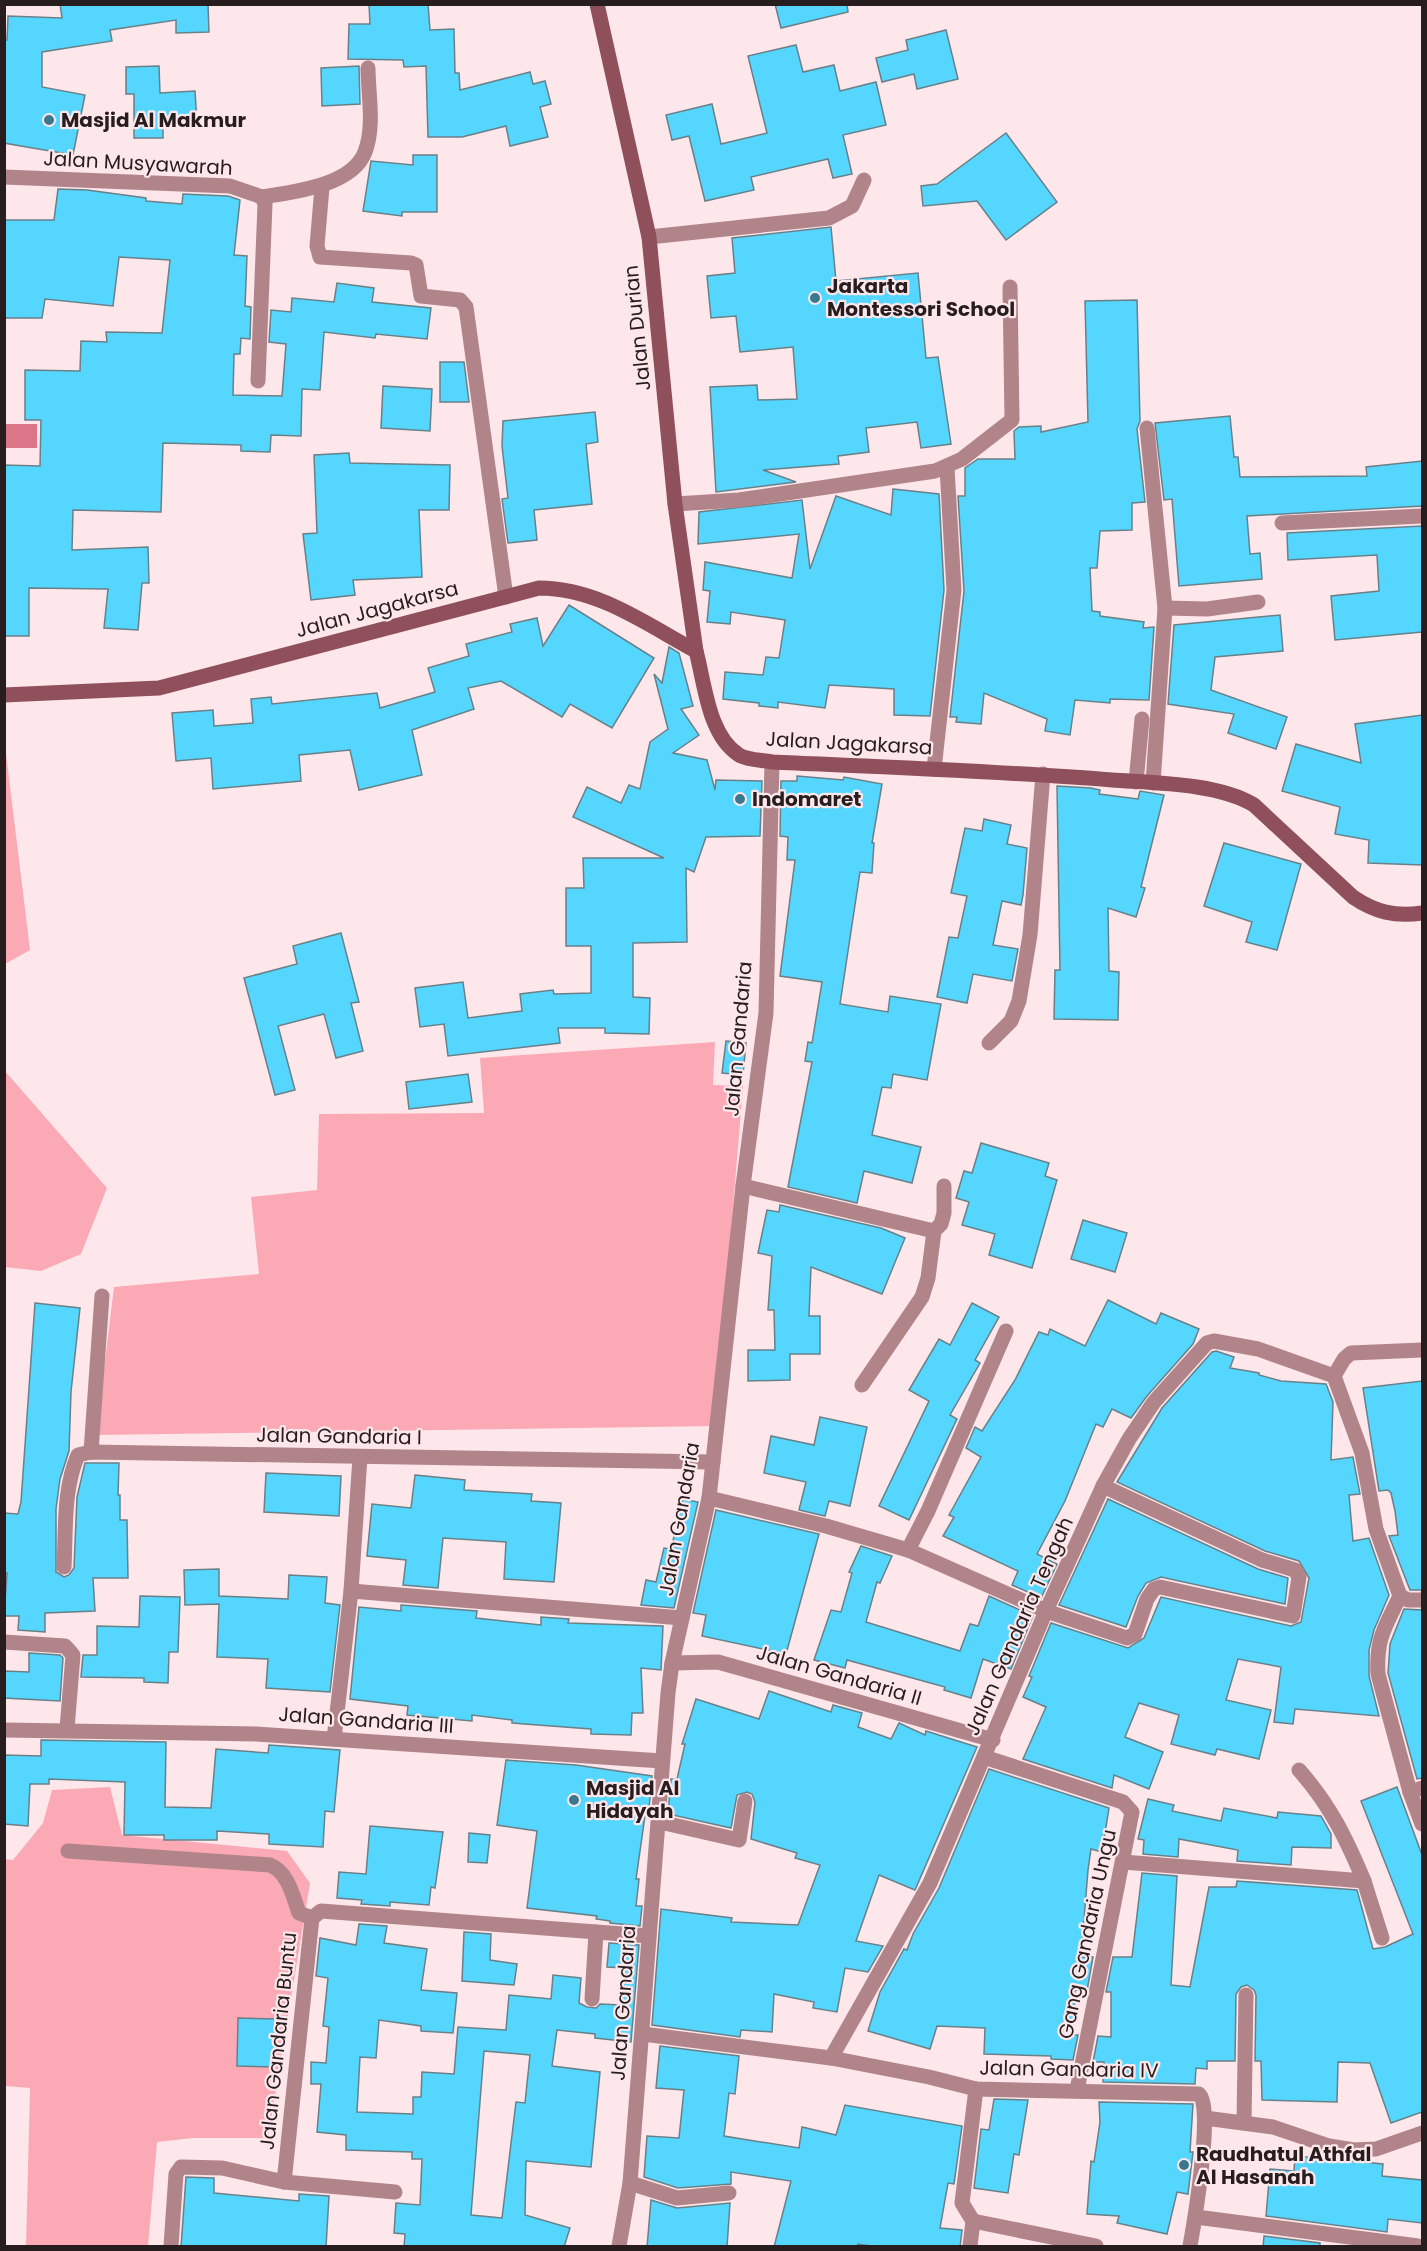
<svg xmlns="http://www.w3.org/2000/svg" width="1427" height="2251" viewBox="0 0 1427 2251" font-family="Poppins,sans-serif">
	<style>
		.green { fill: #fca9b6 }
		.water { fill: #da7688 }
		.building { fill: #54d6ff; stroke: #698089; stroke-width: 1.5; fill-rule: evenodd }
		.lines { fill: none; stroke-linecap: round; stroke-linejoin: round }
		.street { stroke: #b1848a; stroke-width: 15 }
		.secondary { stroke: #90505b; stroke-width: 15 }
		.poi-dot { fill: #3a788e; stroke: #fde7ea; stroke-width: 2 }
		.labels { text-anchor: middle; stroke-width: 4.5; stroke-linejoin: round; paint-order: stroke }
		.poi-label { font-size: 20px; font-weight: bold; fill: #271d1e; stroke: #fde7ea; text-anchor: start }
		.street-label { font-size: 20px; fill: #271d1e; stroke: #fde7ea }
	</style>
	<rect width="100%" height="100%" fill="#fde7ea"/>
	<g class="green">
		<path d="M4,737l26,213 -25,14h-1z"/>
		<path d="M715,1042l-2,43 30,1 -28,340 -619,9 18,-148 145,-13 -8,-77 66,-7 2,-76 165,-1 -4,-55z"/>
		<path d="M4,1070l103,118 -26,66 -40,17 -36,-4z"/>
		<path d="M110,1787l12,48 165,16 23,32 -42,255h-75l-36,4 -9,104h-122l4,-158 -25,-2 -1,-227 9,1 30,-37 9,-33z"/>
	</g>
	<rect class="water" x="5" y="424" width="32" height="24"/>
	<g class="building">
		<path d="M60,4h148l1,28 -33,1v-13l-66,10 2,11 -70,11v35l43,8 -12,60 -69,-12v-103h3l1,-24 54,2z"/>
		<path d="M369,4h59l2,26 24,-1 1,44h4l1,17 70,-18 3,12 12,-3 6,23 -11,3 8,30 -38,9 -4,-20 -44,11h-34l-2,-71 -22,1 -1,-7 -55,-1 1,-35h21z"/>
		<path d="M775,4h72l1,8 -67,16z"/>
		<path d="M946,30l12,49 -41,10 -3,-15 -32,8 -6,-24 32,-8 -2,-10z"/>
		<path d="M796,45l7,27 31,-7 6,26 36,-9 10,43 -43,10 9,39 -19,4 -5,-19 -77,18 3,13 -49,11 -16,-65 -17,4 -6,-25 46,-11 9,40 46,-11 -19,-77z"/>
		<path d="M159,66l1,27 35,-2 2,32 -34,1v14h-29v-44h-8v-27z"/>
		<path d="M359,66l1,38 -38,2 -1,-38z"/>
		<path d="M1006,133l51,69 -51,38 -29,-39 -54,5 -2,-20 16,-2z"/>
		<path d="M413,155h24v57h-35v4l-39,-5 8,-50 42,4z"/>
		<path d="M58,189l29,1 59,8v3l36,3 1,-10 45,2 12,4 -6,55 13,1 -2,50 6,1 -1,32 -9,-1 -1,16h-6l-1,41 49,1 4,-52 -17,-2 2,-32 20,2 1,-14 42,4 3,-19 37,5 -2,14 59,6 -4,31 -51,-5 -1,4 -51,-6 -4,58 -18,-1 -1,47 -30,-1 -1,17 -29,-1v-6l-78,-2 -2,69 -88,-2 -1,40 76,-3 1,36h-7l-4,47 -34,-2 4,-39 -79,-1v48h-25v-171l36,1 1,-46h-16v-50l55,1 1,-30 26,1 -1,-10 56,1 8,-73 -51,-3 -6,49 -68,-7 -3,19h-38v-98h50z"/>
		<path d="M831,227l5,54 82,-8 8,85 12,-1 13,87 -30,4 -4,-26 -51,6 3,24 -31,4 1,8 -76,6 33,12 -80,10 -6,-105 47,-2 1,15 39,-1 -4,-52 -53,5 -4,-36 -25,2 -4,-42 28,-3 -3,-35z"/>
		<path d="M1137,300l3,121 -3,8 8,73 -13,1v27l-32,1 -3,37h-7l2,43 8,1v4l44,6 -1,6 11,-1 -5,73 -39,-1v4l-35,-3 -5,35 -25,-4 2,-12 -63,-26 -3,31 -25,-2 1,-5h-7l14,-126 -6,-95h7v-28l13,-9h37l-1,-28 5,-4 22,-1v6l47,-10 -3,-121z"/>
		<path d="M440,362h24l5,40h-29z"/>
		<path d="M383,386l49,3 -2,42 -49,-3z"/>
		<path d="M595,412l3,30 -12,2 6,60 -58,6 3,30 -29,3 -6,-44 6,-1 -6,-52 1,-25z"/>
		<path d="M1230,416l4,41h4l2,20 127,-1 -1,-9 56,-6v45l-175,10 3,38 10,-1 2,26 -83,7 -7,-87 -8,1 -9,-77z"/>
		<path d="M349,453l1,10 100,2 -1,45h-30l3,67 -69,3 2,15 -44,5 -8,-66 14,-1 -3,-78z"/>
		<path d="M893,489l46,5 5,96 -14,126 -36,-1v-26l-65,-4 -4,23 -47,-6v6l-19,-2v-3l-36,-4 2,-27 38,3 3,-18 13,1 6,-38 -54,-8 -1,12 -23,-2 3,-31 -7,-1 2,-28 87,16 7,-44 -101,10 1,-32 103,-12 8,69 26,-73 55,19z"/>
		<path d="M1422,526v106l-87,8 -4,-44 48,-5 -2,-36 -89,5 -1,-27z"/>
		<path d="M569,605l85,53 -42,70 -42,-24 -8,13 -61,-36 -33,7 6,21 -62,21 10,45 -63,15 -9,-40 -51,5 2,26 -88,8 -2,-31 -35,3 -4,-48 41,-3 1,16 39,-3 -2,-24 20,-2 1,7 105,-11 3,15 55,-16 -7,-24 41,-12 -3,-12 46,-12 -2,-8 27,-6 6,28z"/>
		<path d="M1280,615l3,36 -68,6 -4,33 76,27 -11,32 -48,-16 6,-19 -66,-10 6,-79z"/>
		<path d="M669,647l10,6 14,53 -12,3 18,26 -26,18 34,7 8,30 1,-10 46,1 -2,55 -54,1 -12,35 -8,-4 1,74 -54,1v54l17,1 -1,36 -44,-1v-5h-47l2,15 -112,13 -4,-32 -24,3 -5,-39 48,-6 5,36 54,-7 -2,-17 33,-4 1,4 37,-1v-47h-25v-58h18l-1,-30h81l-91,-41 14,-30 34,16 8,-18 11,4 10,-47 18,-13 -14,-55 8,9z"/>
		<path d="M1422,715v150l-54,-2 1,-23 -34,-6 5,-27 -58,-16 14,-47 65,19 -6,-39z"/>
		<path d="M797,776l46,4 1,-3 38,7 -10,59h2l-2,30 -12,-1 -20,132 48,8 2,-16 51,8 -14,76 -34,-6 -2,14 -9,-1 -10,48 49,12 -9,36 -48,-12 -7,32 -69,-16 24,-125 -7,-1 3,-19 4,1 10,-61 -42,-6 15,-116h-8l1,-23 -8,-1 1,-55h16z"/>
		<path d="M1057,786l34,2 9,2 -1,4 39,5 2,-8 24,4 -23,92 4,1 -9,29 -28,-9 1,63 10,1 -1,48 -64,-1 1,-49h5z"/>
		<path d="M984,819l27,6 -4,19 20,4 -4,47 -2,10 -19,-4 -9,44 25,4 -6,32 -39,-7 -6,29 -30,-6 12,-60 9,1 9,-42 -16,-3 14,-65 17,3z"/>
		<path d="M1224,843l77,21 -24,86 -31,-8 6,-20 -48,-16z"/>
		<path d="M341,933l18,69 -8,1 12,48 -27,7 -12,-44 -46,12 17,64 -20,5 -31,-117 53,-14 -4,-18z"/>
		<path d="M726,1041l20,2 -3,32 -21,-2z"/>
		<path d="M468,1074l4,28 -63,7 -3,-27z"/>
		<path d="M981,1143l68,20 -4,13 12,4 -25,88 -43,-13 6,-21 -33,-9 7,-23 -13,-4 8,-27 8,2z"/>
		<path d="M780,1205l101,23 24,10 -23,56 -71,-27 -2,49h11v38h-30v26l-42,1v-31h27l-1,-40h-6l4,-54 -14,-3 9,-43 12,2z"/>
		<path d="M1083,1220l44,13 -12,39 -44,-13z"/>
		<path d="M1108,1300l48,24 5,-11 38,16 -6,15 -46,52 -16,22 -19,-9 -9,18 -7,-3 -31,77 -28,53 20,10 -16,34 -29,-13 6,-14 -75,-35 11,-19 -5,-2 32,-58 -15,-9 9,-21 7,4 33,-51 24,-48 9,3 2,-6 35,17z"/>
		<path d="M35,1303l45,5 -9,84 -2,59 -9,28 -4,30v63l8,5 5,-2 5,-7 3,-71 8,-34h34l-1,32h2v25h7l1,58h-35l2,33 -50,2v19l-27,-2 1,-14h-15l3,-43h-3v-60l14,1 3,-12z"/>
		<path d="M972,1303l27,14 -24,43 5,3 -30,52 7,4 -48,101 -30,-14 50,-105 -20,-11 30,-51 11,6z"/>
		<path d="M1216,1351l18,6 -4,11 29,5v2l22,6 45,3 7,18 -2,58 22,-3 7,37 -11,1 4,46 16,-3 20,57 -15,35 -5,20v26l10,40 -84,-7 -2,15 -19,-2 7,-55 -43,-8 -12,41 45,10 -12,49 -42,-10 -2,6 -44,-11 8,-29 -40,-12 -14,34 38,15 -14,37 -35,-14 -2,13 -89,-29 23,-52 -23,-10 9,-20 -3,-1 22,-53 77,25 16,-10 17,-41 130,29 10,-4 8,-44 -10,-17 -34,-10 -148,-69 45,-74 50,-56z"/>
		<path d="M1422,1381v209h-12l-21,-54 9,-1 -3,-24 -4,-18 -3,-3 -9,1 -16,-103z"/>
		<path d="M820,1417l47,10 -17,79 -21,-5 -4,15 -26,-6 7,-28 -42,-9 7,-37 43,9z"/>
		<path d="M266,1473l75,3 -2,40 -75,-4z"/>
		<path d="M415,1475l50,5 -1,10 68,4 -1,7 30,2 -7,79 -50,-3 2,-37 -63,-4 -5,50 -35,-3 3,-25 -39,-4 5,-52 39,4z"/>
		<path d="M683,1499l15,3 -24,106 -33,-3 5,-25 10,2 8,-34 7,1z"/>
		<path d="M1108,1499l150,70 30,9 -3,26 -124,-27 -15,6 -8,13 -12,31 -67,-22z"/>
		<path d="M716,1510l103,24 -33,120 -84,-18 4,-21 -13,-2z"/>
		<path d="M861,1546l31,10 -12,27 -3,-1 -11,40 94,29 10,-27 8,2 11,-30 44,20 -22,53 -28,-10 -12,39 -27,-8 1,-3 -98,-27 -2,8 -31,-8 17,-50 10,2 11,-39 -3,-1z"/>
		<path d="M219,1569v27l69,3 1,-24 38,2 -2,26 15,2 -10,87 -64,-4 2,-29 -51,-2 2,-53 -34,1 -1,-35z"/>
		<path d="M140,1596l40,1 -2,55h-9l-1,31 -24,-1v-4l-63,-1 2,-22h14v-29l42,1z"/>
		<path d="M401,1605l76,6 -1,7 65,7v-8l28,2 -1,4 95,3 -2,44 -20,-2 2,45h-11l-1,22 -40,-1v-5l-79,-6v-3l-40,-5v6l-65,-6 1,-9 -58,-7 9,-92 42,4z"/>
		<path d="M1404,1609l18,1v168l-5,1 -29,-106 2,-29z"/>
		<path d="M29,1653l31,2 3,3 -3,43 -56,-3v-27l25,1z"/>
		<path d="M769,1691l62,21 2,-7 29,8 -4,14 33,12 8,-16 26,12 1,-4 51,16 -62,143 -36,-15 -23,66 27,5 -15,26 -23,-4 -8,44 -24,-4 1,-6 -40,-8 -2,38 -31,-2 -1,7 -88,-12 9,-116 71,9 -1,4 67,3 22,-60 -25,-7 2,-5 -46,-14 4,-37 -3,-8 -5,-2 -10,3 -6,33 -63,-14 3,-35h6l8,-35h-3l14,-45 63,20z"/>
		<path d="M41,1740l125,2 -1,65 46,1 5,-59 52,4 1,-8 71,5 -6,62 -9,-1 -2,36 -54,-3v-10l-52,-3v9h-53v-5h-40l1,-53 -76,-3v5h-19l-2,42 -24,-2v-69l37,1z"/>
		<path d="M506,1760l70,5 76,11 -3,33h-3l-10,70h3l-3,27h6l-2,20 -30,-3v-2l-14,-2 1,-3 -70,-8 10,-77 -40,-6z"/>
		<path d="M989,1769l120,39 -7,44 -11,-3 -3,21 -7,87h12l-6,34 -12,-1 -2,45h5l-5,25 -22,-1v-3l-67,-2 1,-26 -48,-2 -7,23 -62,-18 12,-39 24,-43 3,1 6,-16 26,-46z"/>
		<path d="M1397,1787l25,68v257l-31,11 -21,-60 -32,-1 -1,40 -75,-2 -1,-39h-6l1,-66 -2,-5 -7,-5 -6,2 -5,7 -1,67h-28v8l-11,-1 -1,16 -92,-2 1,-20h-11l5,-26 13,1v-45h-5l7,-35h19l10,-84 35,3 -6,109 19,2 19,-100h27l1,-6 120,9 16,59 12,-2 28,-13 -52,-133z"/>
		<path d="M1148,1799l26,6 -2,6 49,10 3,-13 53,10 1,-6 43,4 10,18v14l-39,-1 -1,18 -54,-4 1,-11 -59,-11 -1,18 -35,-3 1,-14 -6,-1z"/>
		<path d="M370,1826l73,6 -8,56 -4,-1 -2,18 -39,-3v4l-29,-2 1,-4 -25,-2 2,-26 27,2z"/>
		<path d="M469,1833l21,2 -3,28 -19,-1z"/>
		<path d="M359,1924l28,2 -3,17 43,6 -6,41 36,3 -4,40 -32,-2v-5l-42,-6 -3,38 -16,-1 -3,55 56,2v-17h8l1,-25 32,2 4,-47 48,3 3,-35 42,4 2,-24 28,3 -2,25 8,4 9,1 4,-4 22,1 2,-37 -17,-1 2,-24 30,2 -8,97 -36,-4v-4l-38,-4 -5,36 48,6 -9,95 -65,-6 -1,54 45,13 -6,19h-160l1,-13 -11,-1 2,-30 24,2 2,-46h-10v-7l-66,-2v-15l-29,-3 4,-48h-10v-22l15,1 3,-36 -6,-1 5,-48 -12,-2 4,-38 36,7zM484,2051l46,4 -5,48 -9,-1 -14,116 -31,-3z"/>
		<path d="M464,1932l27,2 -1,26 27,4 -3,21 -52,-4z"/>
		<path d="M238,2018l38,1 -2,48 -37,-1z"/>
		<path d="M660,2046l79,10 -4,38 -6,-1 -5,43 75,12 3,-21 34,8 9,-30 117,21 -8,58 -6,-1 -8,45 22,2 -2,17h-82l-20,-3 -1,3h-83l17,-66 -60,-9v12l-53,4 -34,-11 3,-41 32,2 5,-48 -28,-2z"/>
		<path d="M994,2099l34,1 -9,55 -5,-1 -6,39 -34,-5 7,-59 8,1z"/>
		<path d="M1099,2102l94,2 -3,48h3l-5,42 -11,-2 -10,42 -50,-11 2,-7 -32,-2 4,-53 3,1 6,-40z"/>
		<path d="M1295,2156l88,8 -1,12 40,4v43l-34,-4 -1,13 -121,-16 4,-47 24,2z"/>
		<path d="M186,2177l28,1v15l85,8v-7l30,2 -3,51h-145z"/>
		<path d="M651,2200l26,8 53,-5 -3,44h-80z"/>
		<path d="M1264,2236l56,7v4h-57z"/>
	</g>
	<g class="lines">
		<g class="street">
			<path d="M4,177l226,9 32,11 3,7 -7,177"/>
			<path d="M322,187l-5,59 3,11 91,6 5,2 5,31 39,4 6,7 40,290"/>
			<path d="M262,197c31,-5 90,-11 103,-45 10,-26 3,-58 3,-84"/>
			<path d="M649,237l180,-19 23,-12 12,-26"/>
			<path d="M1147,428l18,180 -12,175"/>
			<path d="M675,504l64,-4 196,-29 27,-12 50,-39 -2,-133"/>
			<path d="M1282,523l140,-7"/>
			<path d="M1165,608l42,1 51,-7"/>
			<path d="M934,769l20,-179 -7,-122"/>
			<path d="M1136,782l6,-63"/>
			<path d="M989,1043l22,-22 8,-20 11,-66 13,-161"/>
			<path d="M743,1186l191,45"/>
			<path d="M1334,1376l28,77 14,76 24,67c-15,31 -24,42 -22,78l32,118"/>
			<path d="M1334,1376l10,-17 7,-6 71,-3"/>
			<path d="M862,1385l60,-88 6,-19 6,-47 7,-7 3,-11v-27"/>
			<path d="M91,1452l11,-156"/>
			<path d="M709,1498l117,28 82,24 138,61 81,27 8,-4 12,-35 7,-10 6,-2 133,29 6,-39 -4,-7 -33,-10 -159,-74"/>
			<path d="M908,1550l20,-39 78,-180"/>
			<path d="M64,1567c2,-37 -1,-78 14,-112l13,-3 622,10"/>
			<path d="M351,1591l331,27"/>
			<path d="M1400,1596l8,4h14"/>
			<path d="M4,1642l61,4 8,9 -6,74"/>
			<path d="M672,1663l46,-1 275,78"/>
			<path d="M4,1730l252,4 406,27"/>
			<path d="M334,1739l17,-148 9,-134"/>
			<path d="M984,1757l139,45 9,10 -55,278"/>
			<path d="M1299,1770c31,35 47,68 65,111"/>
			<path d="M1422,1788l-12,4 12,32"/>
			<path d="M660,1822l79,18 6,-39"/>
			<path d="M68,1851l202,14c18,7 23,31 29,48l13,5"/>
			<path d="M1123,1862l241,19 18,57"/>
			<path d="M592,1999l4,-67"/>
			<path d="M643,2034l188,24 98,19 47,12 223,5c15,12 -5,130 -9,152"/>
			<path d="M831,2058l99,-175 116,-272 57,-125 26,-47 25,-37 53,-59 7,-2 44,8 76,27"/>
			<path d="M1205,2118l68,9 56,19 25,4 22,-1 46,-16"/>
			<path d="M1244,2123l2,-128"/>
			<path d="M284,2182l28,-264 9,-7 328,25"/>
			<path d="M630,2183l47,15 52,-5"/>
			<path d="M1196,2217l222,29"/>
			<path d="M973,2221l123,25"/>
			<path d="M171,2246l5,-72 5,-7 41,1 62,14 111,10"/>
			<path d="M619,2246l11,-63 38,-490 4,-30 37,-165 34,-312 23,-173 6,-251"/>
			<path d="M970,2246l3,-25 -11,-18 14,-114"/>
		</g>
		<g class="secondary">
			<path d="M597,4l52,233 26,267 21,147"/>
			<path d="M4,695l155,-7 380,-100c59,0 107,36 157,63 9,33 12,84 43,104 8,5 23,5 33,7 113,5 227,9 340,18 42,3 106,3 142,25l99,92c22,15 42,20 69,16"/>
		</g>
	</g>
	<g class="poi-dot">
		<circle cx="49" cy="120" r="6"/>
		<circle cx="815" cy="298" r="6"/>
		<circle cx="740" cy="799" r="6"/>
		<circle cx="574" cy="1800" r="6"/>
		<circle cx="1184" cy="2165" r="6"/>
	</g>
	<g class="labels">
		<g class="poi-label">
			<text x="61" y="127">Masjid Al Makmur</text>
			<text x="827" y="293">Jakarta<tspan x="827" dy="23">Montessori School</tspan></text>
			<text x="752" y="806">Indomaret</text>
			<text x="586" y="1795">Masjid Al<tspan x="586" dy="23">Hidayah</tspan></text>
			<text x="1196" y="2161">Raudhatul Athfal<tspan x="1196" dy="23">Al Hasanah</tspan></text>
		</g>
		<g class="street-label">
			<text transform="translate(138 163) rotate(3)" y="7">Jalan Musyawarah</text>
			<text transform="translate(637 328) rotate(-96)" y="7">Jalan Durian</text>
			<text transform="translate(377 609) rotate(-15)" y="7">Jalan Jagakarsa</text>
			<text transform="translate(849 743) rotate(3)" y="7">Jalan Jagakarsa</text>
			<text transform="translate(738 1039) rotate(-85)" y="7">Jalan Gandaria</text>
			<text transform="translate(339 1436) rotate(1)" y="7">Jalan Gandaria I</text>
			<text transform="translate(679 1519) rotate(-80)" y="7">Jalan Gandaria</text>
			<text transform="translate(1019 1626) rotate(-66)" y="7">Jalan Gandaria Tengah</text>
			<text transform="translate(839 1675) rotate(16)" y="7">Jalan Gandaria II</text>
			<text transform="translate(366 1720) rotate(4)" y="7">Jalan Gandaria III</text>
			<text transform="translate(1087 1934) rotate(-78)" y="7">Gang Gandaria Ungu</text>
			<text transform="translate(623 2003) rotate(-86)" y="7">Jalan Gandaria</text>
			<text transform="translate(278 2041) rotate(-84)" y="7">Jalan Gandaria Buntu</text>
			<text transform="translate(1069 2069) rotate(1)" y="7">Jalan Gandaria IV</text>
		</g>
	</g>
	<rect width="1427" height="2251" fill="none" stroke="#271d1e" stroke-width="12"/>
</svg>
